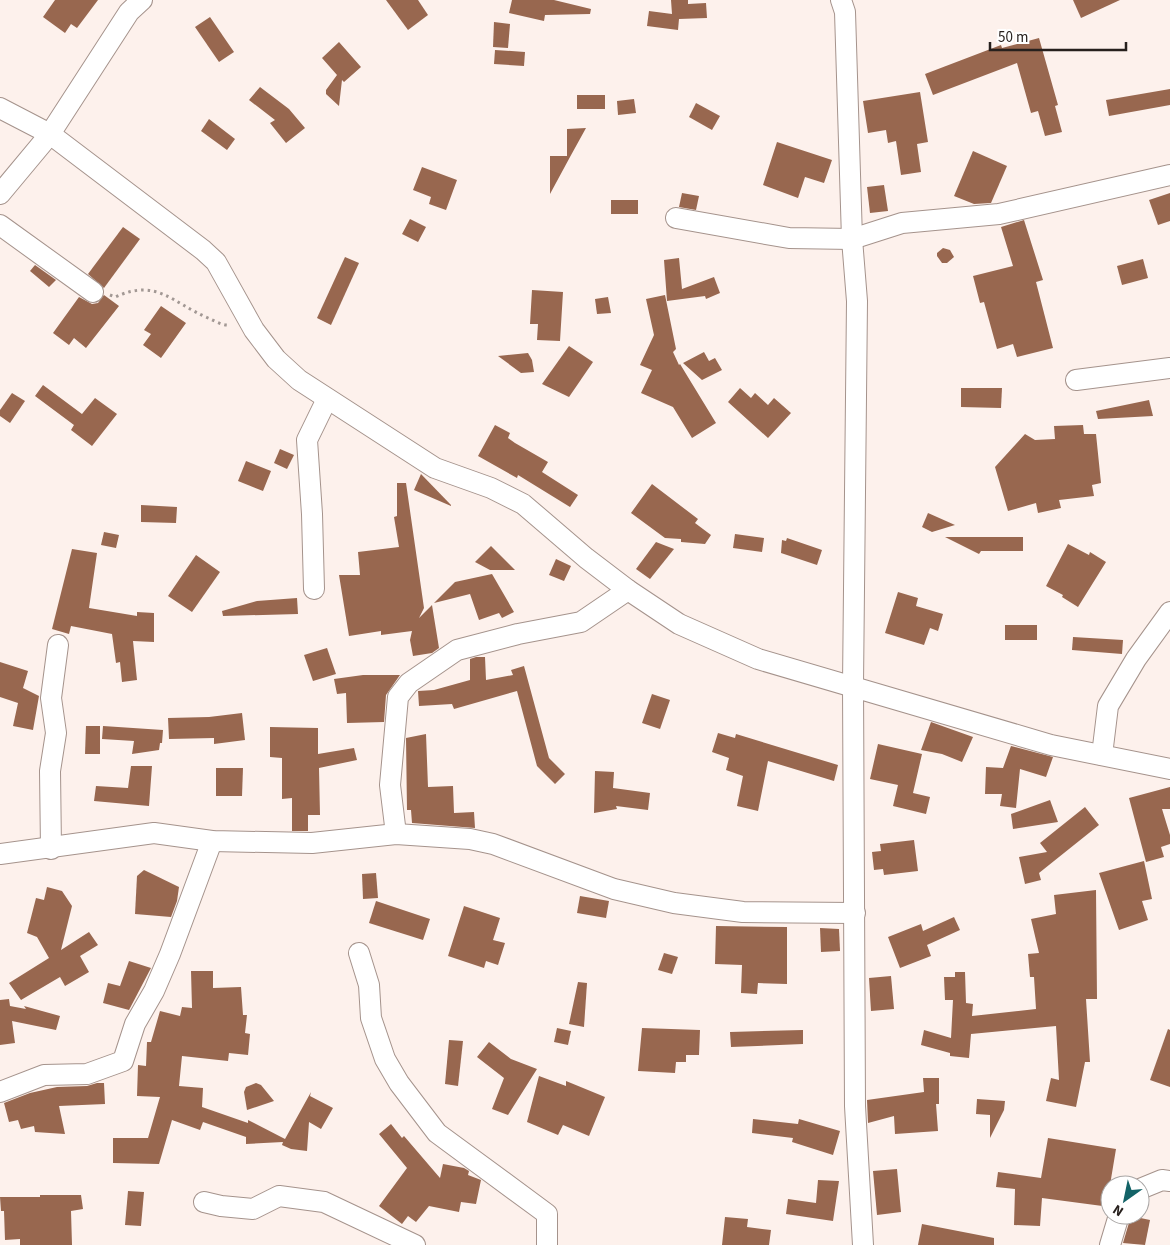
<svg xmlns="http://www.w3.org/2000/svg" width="1170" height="1245" viewBox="0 0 1170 1245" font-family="'Source Sans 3',sans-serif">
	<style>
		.building { fill: #98674f }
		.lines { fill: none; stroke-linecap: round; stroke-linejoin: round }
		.minor-casing { stroke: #a5938c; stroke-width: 22 }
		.path { stroke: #a29894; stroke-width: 3; stroke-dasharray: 2.5 4; stroke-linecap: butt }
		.minor { stroke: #fff; stroke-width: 20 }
	</style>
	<rect width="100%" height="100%" fill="#fdf1ec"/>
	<g class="building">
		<path d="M55,0h43l-21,28 -6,-4 -6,9 -22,-16z"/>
		<path d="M386,0h32l10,15 -20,15z"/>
		<path d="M512,0h42l37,9 -1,5 -45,1 -1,6 -35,-8z"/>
		<path d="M671,0h17v4l18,-1 1,15 -28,1 -1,11 -31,-4 2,-15 23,3z"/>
		<path d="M1073,0h47l-39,18z"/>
		<path d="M210,17l24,35 -15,10 -24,-35z"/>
		<path d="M494,22l16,2 -2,24 -15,-1z"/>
		<path d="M1039,38l19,67 -3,1 7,26 -17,4 -7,-25 -7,2 -14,-50 -84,32 -8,-21 76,-29 1,3z"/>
		<path d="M339,42l22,25 -17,15 -2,-2 -3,26 -13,-12v-4l11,-15 -15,-17z"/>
		<path d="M495,50l30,2 -1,14 -30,-2z"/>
		<path d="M260,87l29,22 16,19 -19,15 -16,-20 5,-3 -26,-20z"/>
		<path d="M1170,89v16l-61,11 -3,-16z"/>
		<path d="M920,92l8,50 -11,2 4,28 -20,3 -5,-34 -8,2 -2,-13 -18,3 -5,-32z"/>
		<rect x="577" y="95" width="28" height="14"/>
		<path d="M634,99l2,14 -18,2 -1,-14z"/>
		<path d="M696,103l24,13 -8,14 -23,-13z"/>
		<path d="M209,119l26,20 -8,11 -26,-19z"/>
		<path d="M586,128l-16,29 -20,37v-38h17v-27z"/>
		<path d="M777,142l55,18 -8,23 -19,-6 -7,21 -35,-13z"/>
		<path d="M973,151l34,15 -16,37 -17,1 -20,-8z"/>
		<path d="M422,167l35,13 -11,30 -17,-6 2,-7 -18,-7z"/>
		<path d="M884,185l4,26 -18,2 -3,-26z"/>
		<path d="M682,193l17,3 -3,14 -17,-3z"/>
		<path d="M1170,193v28l-12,4 -9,-25z"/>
		<rect x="611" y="200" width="27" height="14"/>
		<path d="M410,219l16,8 -8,15 -16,-8z"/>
		<path d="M1024,220l19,60 -7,2 17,66 -36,9 -4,-13 -16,5 -13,-47 -4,1 -7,-27 40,-10 -12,-39z"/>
		<path d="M123,227l17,12 -36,49 -16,-14z"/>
		<path d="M943,248l7,2 4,7 -7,6h-5l-5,-7v-3z"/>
		<path d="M345,257l14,6 -28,62 -14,-7z"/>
		<path d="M679,258l3,31 32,-12 6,16 -14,6 -1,-3 -38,5 -3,-41z"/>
		<path d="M1143,259l5,19 -26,7 -5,-19z"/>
		<path d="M35,265l21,15 -7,7 -19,-16z"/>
		<path d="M532,290l31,2 -3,49 -23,-1 1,-16h-8z"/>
		<path d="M104,295l15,11 -33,42 -12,-10 -5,7 -16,-12 26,-36 13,7 6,-1z"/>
		<path d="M665,295l11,54 -3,3 6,13 1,-1 36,59 -24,15 -19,-31 -32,-14 11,-23 -12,-5 14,-30 -8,-36z"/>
		<path d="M608,297l3,16 -14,1 -2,-15z"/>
		<path d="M161,306l25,17 -25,35 -18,-13 8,-11 -7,-4z"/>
		<path d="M569,346l24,16 -24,35 -27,-13z"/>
		<path d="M704,352l5,9 6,-3 7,12 -20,10 -19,-17z"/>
		<path d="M528,353l4,7 2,12 -13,1 -23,-17z"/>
		<path d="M43,385l39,29 13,-16 22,16 -25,32 -21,-16 3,-5 -39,-29z"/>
		<path d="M740,388l11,10 4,-5 13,12 6,-7 17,15 -23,25 -40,-36z"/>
		<path d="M961,388h41l-1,20 -40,-1z"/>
		<path d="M12,393l13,8 -15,22 -10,-7v-6z"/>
		<path d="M1149,400l4,16 -55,3 -2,-8z"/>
		<path d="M495,425l15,8 -2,5 7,5 33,19 -6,10 36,23 -8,12 -52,-32 -1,3 -39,-22z"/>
		<path d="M1083,425l1,9h12l5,49 -9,2 2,11 -35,4 2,8 -23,5 -2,-10 -28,8 -13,-44 30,-33 10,6 20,-1 -1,-13z"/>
		<path d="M280,449l14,6 -7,14 -13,-6z"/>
		<path d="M246,461l25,10 -8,20 -25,-10z"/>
		<path d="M421,474l30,31v1l-37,-16z"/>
		<path d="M397,483h9l18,125 -5,10 13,-13 7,43 -7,5 -19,3 -3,-16 2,-9 -31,4v-4l-32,5 -10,-61h21l-2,-23 41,-5 -5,-30 3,-1z"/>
		<path d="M652,484l46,35 -3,4 16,12 -6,9 -24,-2v-3l-16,-1 -34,-25z"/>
		<path d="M141,505l36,2 -1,16 -35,-1z"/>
		<path d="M928,513l27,12 -23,7 -10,-5z"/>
		<path d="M104,532l15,3 -3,13 -15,-3z"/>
		<path d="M735,534l29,4 -2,14 -29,-4z"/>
		<path d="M945,537h78v14h-42l-2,3z"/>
		<path d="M787,538l35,12 -5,15 -36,-12 1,-13 4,1z"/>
		<path d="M656,542l18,7 -24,30 -14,-10z"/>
		<path d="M1068,544l21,11 1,-3 16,10 -28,45 -16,-10 1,-2 -17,-9z"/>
		<path d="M491,546l24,24h-25l-15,-8z"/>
		<path d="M72,549l25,4 -8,55 48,8v-4l17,1v29l-21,-1 4,39 -15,2 -2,-20 -4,1 -4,-29 -41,-8 -2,8 -17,-5z"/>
		<path d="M196,555l24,17 -28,40 -24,-16z"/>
		<path d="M556,559l15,7 -7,15 -15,-6z"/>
		<path d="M492,574l22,38 -12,6 -3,-5 -20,7 -9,-26 -36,9 21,-21z"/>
		<path d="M898,592l20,6 -2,8 27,8 -5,17 -8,-3 -6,17 -39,-12z"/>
		<path d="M297,598l1,16 -75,2 -1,-5 35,-10z"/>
		<rect x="1005" y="625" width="32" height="15"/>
		<path d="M1073,637l50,3 -1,14 -50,-4z"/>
		<path d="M327,648l9,26 -23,7 -9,-26z"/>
		<path d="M476,657h9l1,23 27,-5 -2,-5 13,-4 25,92 16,16 -10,10 -18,-18 -20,-75 -63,18 -2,-5 -33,2 -1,-15 16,-1 36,-10v-21z"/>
		<path d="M0,662l28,9 -5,17 16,8 -6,34 -20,-4 5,-23 -18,-6z"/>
		<path d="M363,675h37l-14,20 -2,27 -37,1 -1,-30 -9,1 -3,-15z"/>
		<path d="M652,694l18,6 -10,29 -18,-6z"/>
		<path d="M242,713l3,27 -31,4v-6l-45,1 -1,-21 41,-1z"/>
		<path d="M931,722l42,15 -11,25 -20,-8 -21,-4z"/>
		<path d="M86,726h14v28h-15z"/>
		<path d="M103,726l60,4 -1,13h-2l-1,7 -27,4 2,-13 -32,-2z"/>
		<path d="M270,727l48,1v26l36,-6 3,12 -38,8 1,47h-12v16h-16v-33l-10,1v-41l-12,-1z"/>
		<path d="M718,733l17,5 1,-4 102,31 -4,16 -66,-20 -10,50 -21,-5 6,-30 -17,-6 3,-12 -17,-6z"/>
		<path d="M426,734l2,53 25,-1 1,27 20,-1 1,16 -63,-5 -1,-13h-4l-1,-72z"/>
		<path d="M878,744l44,10 -9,39 17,4 -4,17 -33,-8 5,-21 -28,-6z"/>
		<path d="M1011,746l42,11 -7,20 -26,-8 -4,39 -16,-2 2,-12h-17l1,-27 17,1z"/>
		<path d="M131,766h21l-3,40 -55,-5 2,-15 32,2z"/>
		<path d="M216,768h27l-1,28h-26z"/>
		<path d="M595,771l19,1 -1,16 37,5 -2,17 -32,-4 1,3 -23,4z"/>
		<path d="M1170,787v22h-8l8,26v9l-9,3 3,10 -18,5 -17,-64z"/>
		<path d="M1050,800l8,22 -45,7 -2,-15z"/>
		<path d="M1085,807l14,18 -60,48 2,7 -16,4 -6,-27 28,-5 -7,-9z"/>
		<path d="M914,840l4,31 -34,4 -1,-6 -9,1 -2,-18 9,-1 -1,-7z"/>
		<path d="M1144,861l8,38 -10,2 6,19 -29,10 -20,-57z"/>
		<path d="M144,870l35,17 -2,14 -6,16 -36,-3 2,-38z"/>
		<path d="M376,873l2,25 -15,1 -1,-25z"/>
		<path d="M47,887l15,4 10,15 -11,44 28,-18 9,13 -18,11 9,16 -24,14 -5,-9 -39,23 -12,-17 40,-25 -12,-21 -10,-4 9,-35 8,2z"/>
		<path d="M1096,890l1,109h-11l4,63h-5l-9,45 -30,-6 5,-23 8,2 -3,-54 -85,8 -2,24 -19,-2v-3l-29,-8 3,-15 27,8 2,-38h-8l-1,-23h11v-5h10l1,31 7,1 -1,12 64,-7 -2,-32h-4l-2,-23 11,-1 -8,-34 25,-5 -2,-19z"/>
		<path d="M580,896l29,5 -3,17 -29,-5z"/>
		<path d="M376,901l54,18 -7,21 -54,-17z"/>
		<path d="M464,906l36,12 -7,22 12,3 -7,22 -12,-4 -2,7 -36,-12z"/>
		<path d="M954,917l6,13 -33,15 4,11 -31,12 -12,-31 33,-13 2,7z"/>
		<path d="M716,926l71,1v57l-29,-1 -1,11 -16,-1 1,-28 -27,-1z"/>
		<path d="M820,928l19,1 1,22 -19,1z"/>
		<path d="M664,953l14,4 -6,17 -14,-4z"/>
		<path d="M129,961l22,7 -22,42 -26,-7 5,-20 12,3z"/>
		<path d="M191,971h22v17l28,-1 2,28h4l-2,18 5,1 -2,21 -19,-2 -1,8 -46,-5 -3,30 24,2 -1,19 46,16v-3l37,19 26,-47 -1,4 23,12 -12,21 -12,-7 -2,29 -16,-2 -9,-4 1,-3 -37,2v-7l-43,-15 -3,8 -28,-10 -13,44 -46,-1v-25h35l12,-41 -23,-1 1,-31 8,1 1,-24h4l9,-31 20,5 2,-9 10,1z"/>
		<path d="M891,976l3,33 -23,2 -2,-33z"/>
		<path d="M578,982l9,1 -3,44 -15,-3z"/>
		<path d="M9,999l1,7 16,3 -2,-3 36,10 -4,14 -44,-9 3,22 -15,2v-45z"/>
		<path d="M557,1028l14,3 -3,14 -14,-3z"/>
		<path d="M642,1028l58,2 -1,25h-13v7h-10l-1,11 -37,-2z"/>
		<path d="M1168,1029l2,1v57l-20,-7z"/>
		<path d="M803,1030v14l-72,3 -1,-15z"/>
		<path d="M449,1040l14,1 -5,45 -13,-2z"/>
		<path d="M489,1042l22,17 26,10 -29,46 -16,-6 12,-31 -27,-21z"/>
		<path d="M539,1076l27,10v-5l39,16 -16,39 -26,-11 -5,10 -31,-13z"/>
		<path d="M923,1078h16v26h-3l2,27 -43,3 -1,-18 -26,7 -1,-23 57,-8z"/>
		<path d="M97,1083h7l1,21 -46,2 6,28 -30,-2 -1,-6 -13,3 -3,-9 -9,2 -5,-19 26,-10 27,-6 30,-1z"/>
		<path d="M256,1083l5,2 13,16 -27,9 -3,-18 2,-5z"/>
		<path d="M977,1099l28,2 -1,9 -14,28v-23l-14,-1z"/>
		<path d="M753,1119l45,5 1,-5 41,12 -7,24 -41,-13 1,-4 -41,-5z"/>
		<path d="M391,1124l11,14 2,-2 36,42 3,-14 21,4 5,3 -1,4 13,5 -5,24 -15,-2 -2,10 -30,-6 -13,16 -8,-6 -6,8 -23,-18 28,-38 -28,-34z"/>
		<path d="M1048,1138l68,11 -6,36v22l-68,-9 -2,28 -26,-1 1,-36 -19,-2 2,-15 43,6z"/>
		<path d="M897,1169l4,43 -24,3 -4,-44z"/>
		<path d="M818,1180l21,1 -6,40 -47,-7 2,-15 28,4z"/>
		<path d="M128,1191l16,1 -3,34 -16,-1z"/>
		<path d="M40,1195h41l2,14 -12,2 1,34h-52v-6l-15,1 -1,-29h-3l-1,-14h40z"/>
		<path d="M1131,1216l19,4 -5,25 -22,-2z"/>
		<path d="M725,1217l23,2 -1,8 24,3 -2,15h-47z"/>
		<path d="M922,1224l72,14v7h-76z"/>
	</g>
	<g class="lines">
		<defs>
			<g id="minor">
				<path d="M841,0l4,12 7,227 5,62 -4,384 2,421 8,139"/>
				<path d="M0,108l50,26 153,116 13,12 38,68 22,29 23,21 136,88 56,20 32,16 63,54 42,32 51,34 79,35 293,86 119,24"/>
				<path d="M0,194l50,-60 79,-122 13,-12"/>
				<path d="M676,218l113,20 63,1 50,-16 97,-9 171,-39"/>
				<path d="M0,225l93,67"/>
				<path d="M1076,380l94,-12"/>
				<path d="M314,589l-2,-75 -5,-74 20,-41"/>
				<path d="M1102,755l6,-49 28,-47 34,-47"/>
				<path d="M396,834l-6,-49 8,-88 11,-14 48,-33 61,-16 63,-12 47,-32"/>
				<path d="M51,849l-1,-78 6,-38 -5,-35 7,-53"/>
				<path d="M0,854l154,-21 58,8 100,2 84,-9 74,5 23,5 121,45 60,14 69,9 112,1"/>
				<path d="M359,953l10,32 2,33 14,41 14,24 38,50 110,81v31"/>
				<path d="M0,1092l44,-17 43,-1 36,-13 12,-37 19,-33 16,-37 42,-113"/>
				<path d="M1140,1189l22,-9 8,1"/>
				<path d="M204,1202l17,4 32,3 26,-13 45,6 91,43"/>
				<path d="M1110,1245l9,-30"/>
			</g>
		</defs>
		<use href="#minor" class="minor-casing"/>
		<path class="path" d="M110,295l5,2c42,-19 56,5 93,21 7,3 15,8 22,7"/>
		<use href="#minor" class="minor"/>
	</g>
	<g transform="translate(1125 1200) rotate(213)"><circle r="24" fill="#ffffff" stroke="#a9a6a5"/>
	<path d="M0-4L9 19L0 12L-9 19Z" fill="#136367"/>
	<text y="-8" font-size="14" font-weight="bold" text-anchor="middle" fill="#27201d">N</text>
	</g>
	<path d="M990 42v8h136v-8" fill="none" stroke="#27201d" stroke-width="2.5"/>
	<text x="998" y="42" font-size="15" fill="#27201d" stroke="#ffffff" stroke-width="4" paint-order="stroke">50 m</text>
</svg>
